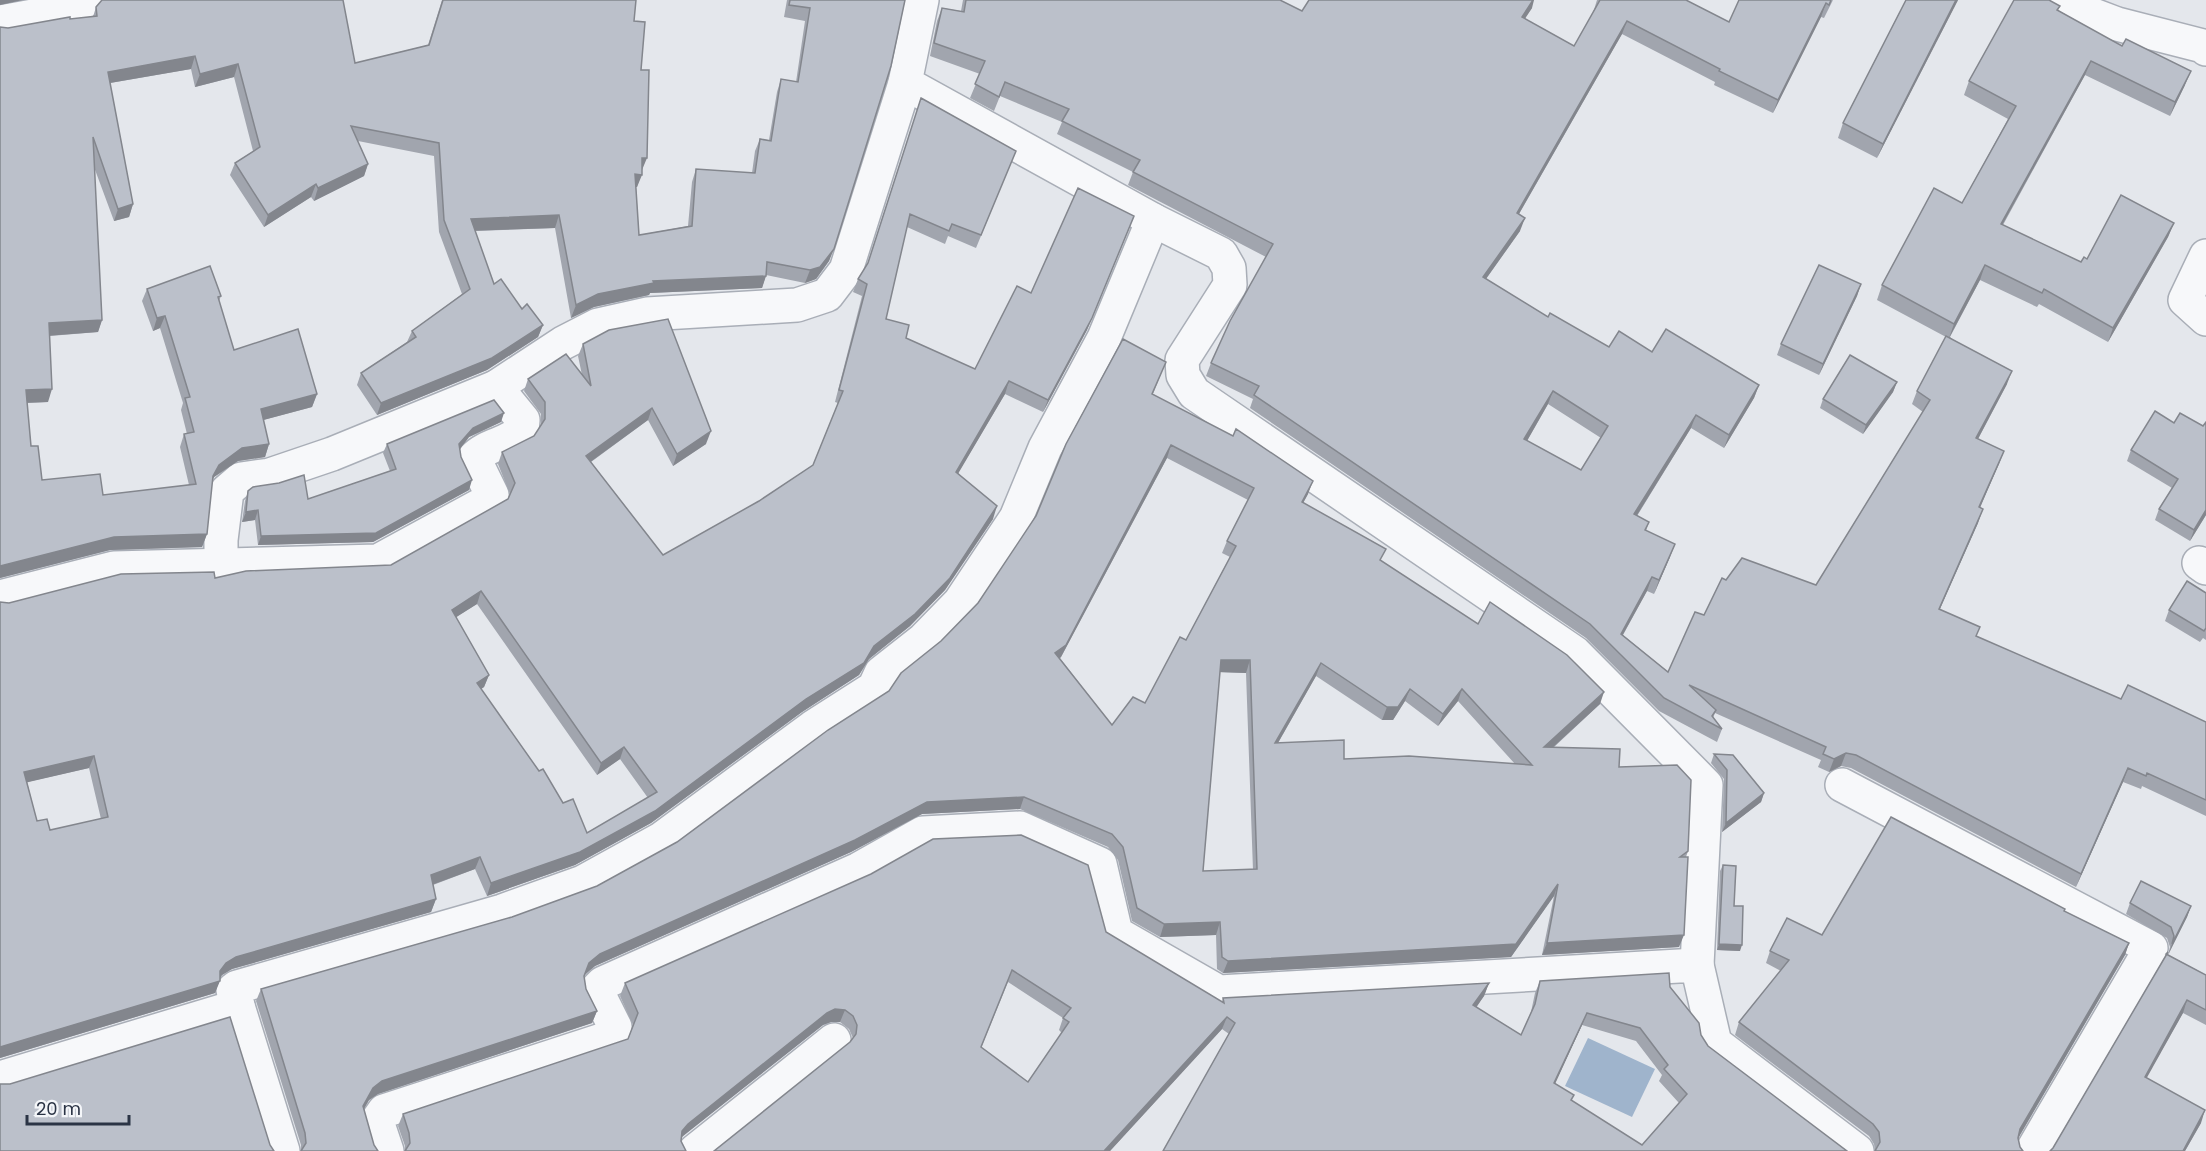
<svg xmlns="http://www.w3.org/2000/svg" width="2206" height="1151" viewBox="0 0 2206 1151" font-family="Poppins,sans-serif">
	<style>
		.water { fill: #9fb4cc }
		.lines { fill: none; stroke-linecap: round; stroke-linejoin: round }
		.minor-casing { stroke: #a9aeb7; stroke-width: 36 }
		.minor { stroke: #f7f8fa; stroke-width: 33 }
		.wall { fill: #a1a5ae; fill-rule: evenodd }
		.shaded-wall { fill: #83868d }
		.building { fill: #bbc0ca; stroke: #83868d; stroke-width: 1.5; fill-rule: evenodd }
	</style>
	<rect width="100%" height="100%" fill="#e4e7ec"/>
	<path class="water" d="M1588,1038l67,31 -23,48 -67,-31z"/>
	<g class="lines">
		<defs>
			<g id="minor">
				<path d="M922,0l-17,83 248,137 68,34 8,14 1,17 -48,75 1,15 11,18 381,260 131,132 -9,180"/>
				<path d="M2054,0l63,24 86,22 3,3"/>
				<path d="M0,22l77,-14 8,-8"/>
				<path d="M2206,256l-21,44 21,19"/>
				<path d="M2199,563l7,5"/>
				<path d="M221,566v-26l6,-49 14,-12 29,-4 62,-21 164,-67 67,-44 35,-18 49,-11 150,-9 30,-10 19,-25 59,-187"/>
				<path d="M0,597l114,-29 264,-7 110,-60 4,-6 -18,-37c13,-14 35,-14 48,-28l1,-10 -27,-33"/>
				<path d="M1842,785l309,163 -119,203"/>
				<path d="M0,1078l238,-72"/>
				<path d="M283,1151l-50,-161 4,-3 265,-76 81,-29 78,-43 152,-112 61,-39 7,-15 42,-33 37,-38 56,-84 29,-70 59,-110 49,-118"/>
				<path d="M387,1151l-10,-30 7,-10 227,-74 4,-10 -17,-34v-5l5,-5 256,-114 64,-36 97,-5 80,36 16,69 103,59 478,-27 18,78 142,108"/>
				<path d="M695,1151l139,-111"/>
			</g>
		</defs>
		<use href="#minor" class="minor-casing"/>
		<use href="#minor" class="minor"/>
	</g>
	<g class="wall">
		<path d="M442,0h194l-2,21 7,49 1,100 -5,17h-1l3,48 49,-9 4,-44 4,-13 56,4 3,-22 5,-12 9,1 8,-48 4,-13 15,3 9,-61 -21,-4 3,-17h118l-76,261 -13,18 -11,4 -39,-8 -4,13 -112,5 -1,2 -55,12 -23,11 -16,-90 -80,3 19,53 28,25 21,16 -5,12 -51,33 -110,45 -20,-30 4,-12 46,-31 5,-11 50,-37 -23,-62 -5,-76 -76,-15 10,23 -4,12 -50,25 -3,-4 -47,30 -34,-52 5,-12 18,-12 -19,-74 -39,10 -4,-18 -81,14 23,121 -4,13 -15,4 -20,-54 8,153 -4,12 -48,4 -2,66 -21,1 4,43 11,34 61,15 86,-10 -9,-38 4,-13h3l-6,-24 2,-7 -23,-75 -7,3 -11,-30 5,-12 74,7 -2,5 15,49 83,44 -5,13 -49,13 6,24 -4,13 -27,4 -24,16 -2,4 -5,53 -5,13 -92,3 -110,28v-551l8,1 85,-11 3,-10 259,56 73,-18z"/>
		<path d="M963,0h317l22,11 230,-3 -8,11 50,27 19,-33 4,-13h89l43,22 104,-22 -9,18 -3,-1 -48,96 -59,-28 1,-3 -93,-48 -103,180 1,17 -34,48 62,38 61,30 43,5 107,33 -5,13 -30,50 -33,-20 -54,88 12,6 -3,9 24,26 -16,37 -7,-3 -24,44 45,37 58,-92 90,5 107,-173 -11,-8 5,-13 29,-54 -69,-37 5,-15 80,-82 46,-84 -44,-24 5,-14 91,-75 -2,4 127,75 -15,31 -85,-41 -82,150 78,37 93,-39 -6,14 -60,105 -69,-38 -2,3 -57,-27 -30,57 57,47 -29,55 26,12 -24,57 -2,15 -38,86 37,28 144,62 85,23v94l-64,-30 -1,3 -18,-7 -47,105 -225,-119 -10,-2 -12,6 -11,-5 3,-7 -106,-47 -2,5 9,11 -5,13 -58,-31 -73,-73 -336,-230 3,-9 -47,-23 5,-13 55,-106 -138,-72 5,-13 -76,-38 5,-12 -62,-26 -6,15 -24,-13 10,-24 -50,-18 7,-35 5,-13 19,3zM1548,404l53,34 -20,32 -54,-29z"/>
		<path d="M1906,0h52l-81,158 -39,-20 5,-15z"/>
		<path d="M921,98l90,65 -35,85 -28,-12 -3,8 -38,-17 -21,92 20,19 69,31 56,-76 103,-77 -47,114 -44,82 -38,-18 -47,79 35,46 -48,71 -35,36 -41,33 -10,16 -57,37 -151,111 -76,42 -88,31 -12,-27 -42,16 3,14 -5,13 -199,57 -10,6 -2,3 -5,15 -215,65 9,-455 206,-25 176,-13 117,-66 2,-5 -12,-30 4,-12 32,-16 7,-10v-12l-17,-23 4,-12 54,-4 -4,-19 5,-12 123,100 -33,22 -25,-46 -57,42 72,93 96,-54 54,-36 25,-62 -3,-1 27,-106 -9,-4 5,-13 9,-14zM477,604l120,171 23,-16 28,39 -61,35 -24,-30 -24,-32 -58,-82 3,-2 5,-12 -33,-58zM89,768l12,51 -51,11 -13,-9 -10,-39z"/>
		<path d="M1861,284l-4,12 -38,79 -42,-20 4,-11z"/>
		<path d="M1161,374l-8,20 155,100 -5,9 78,58 219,143 -47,44 66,19 69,84 -2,6 -7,90 -137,8 12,-59 -43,61 -288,16 -6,-4 -1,-34 -56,2 -28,-16 -14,-61 -10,-13 -88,-38 -98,5 -71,38 -256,114 -11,10 2,13 11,22 -5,12 -214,71 -9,6 -5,9 10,36 -73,6v-6l-45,-144 5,-12 251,-72 85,-31 80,-44 212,-151 52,-50 37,-38zM1167,458l81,42 -21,41 -5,12 8,4 -44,83 -41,63 -33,22 -52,-67 1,-1zM1220,672l26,1 7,197 -50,1zM1316,676l66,44h11l12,-19 33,25 20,-25 57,63 -171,-5 -66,-16z"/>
		<path d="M1897,382l-4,10 -30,42 -43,-26 3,-9z"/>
		<path d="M501,422l-32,15 -9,12 1,8 8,33 -96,52 -115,3 -3,-25 -13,2 3,-21 3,-10 60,8 82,-28 -7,-18 4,-9z"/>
		<path d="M2206,422v93l-16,26 -35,-21 4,-11 13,-21 -45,-27 4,-11 43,-27 29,3z"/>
		<path d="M2206,593v47l-3,-2 -3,4 -35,-21 4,-11z"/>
		<path d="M1714,754l50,39 -3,9 -39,30 2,-53 -13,-16z"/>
		<path d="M1723,865l11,41 6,45 -23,-1 3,-79z"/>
		<path d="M2130,903l61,3 -4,11 -19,38 2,-8 -3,-9 -41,-24z"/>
		<path d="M2064,911l65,32 -4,12 -107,183 2,9 -145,4 -1,-7 -5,-8 -134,-101 4,-13 42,-51 -15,-8 4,-12 52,-16z"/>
		<path d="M1106,932l116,70 1,-4 266,-15 -5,13 -8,11 45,28 10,-23 4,-19 5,-12 130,6 38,59 139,105h-684l66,-117 -7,-5 -112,122 -260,-109 3,-4 -4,-9 -9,-7h-9l-8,3 -140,111 -278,15v-5l-7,-20 5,-12 225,-75 5,-14 -13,-29 5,-13zM1008,982l55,36 -4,12 3,3 -34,49 -47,-34zM1582,1025l54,16 26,34 -3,6 20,22 -37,42 -70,-44 -17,-18z"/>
		<path d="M2167,954l39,21v50l-23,-12 -37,65 55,45 -16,28h-135l3,-3z"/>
	</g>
	<g class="shaded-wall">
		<path d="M0,0h23l-23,5z"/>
		<path d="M1533,0h1l-2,8 -15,23 5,-14z"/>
		<path d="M1956,0h2l-81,158 6,-14z"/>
		<path d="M1826,3l-5,14 -48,96 5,-13z"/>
		<path d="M1627,21l-5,13 -110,192 5,-13z"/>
		<path d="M195,56l-4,13 -87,15 4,-12z"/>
		<path d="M2091,61l-6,14 -90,163 6,-14z"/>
		<path d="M238,64l-4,13 -39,10 5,-13z"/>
		<path d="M2191,71l-6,14 -15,31 5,-14z"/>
		<path d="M642,158h5l-5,12z"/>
		<path d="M368,164l-4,12 -50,25 4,-13z"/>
		<path d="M635,174l7,1 -5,12h-6z"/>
		<path d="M316,184l-5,13 -47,30 4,-12z"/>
		<path d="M133,204l-4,13 -15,4 4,-12z"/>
		<path d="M559,215l-4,13 -88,3 4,-12z"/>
		<path d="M1134,216l-47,114 -44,82 5,-12z"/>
		<path d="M1525,218l-5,13 -42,59 5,-13z"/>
		<path d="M2174,223l-6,14 -60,105 5,-14z"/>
		<path d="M834,249l-5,12 -13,18 -11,4 5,-13z"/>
		<path d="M1985,265l-5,15 -31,58 5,-14z"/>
		<path d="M766,276l-4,12 -112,5 -1,2 -55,12 -23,11 5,-13 22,-11 55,-13z"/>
		<path d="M1861,284l-4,12 -38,79 4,-11z"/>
		<path d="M165,316l-5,12 -7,3 4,-13z"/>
		<path d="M102,320l-4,12 -53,4 4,-13z"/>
		<path d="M543,325l-5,12 -51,33 -110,45 4,-12z"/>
		<path d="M2012,371l-5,13 -36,68 5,-14z"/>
		<path d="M1009,381l-4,13 -53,90 4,-12z"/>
		<path d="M1897,382l-4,10 -30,42 3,-9z"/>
		<path d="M1759,385l-5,13 -30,50 5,-13z"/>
		<path d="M52,389l-4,13 -27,1 5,-13z"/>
		<path d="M1553,391l-5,13 -28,49 4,-14z"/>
		<path d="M317,394l-5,13 -56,15 5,-13z"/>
		<path d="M652,408l-4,12 -66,48 4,-12z"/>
		<path d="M504,413l-3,9 -32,15 -13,17 3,-10 14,-16z"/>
		<path d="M1696,415l-5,13 -62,100 5,-14z"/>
		<path d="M711,431l-5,13 -33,22 4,-12z"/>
		<path d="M269,444l-4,13 -27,4 -24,16 -6,12 5,-13 6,-11 23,-17z"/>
		<path d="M1171,445l-4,13 -106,199 -10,8 4,-12z"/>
		<path d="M2004,451l-5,13 -25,57 5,-14z"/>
		<path d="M472,480l-3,10 -96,52 -115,3 3,-9z"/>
		<path d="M1313,481l-5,13 -11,20 5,-12z"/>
		<path d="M997,506l-4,13 -48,71 -35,36 -41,33 -10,16 -57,37 -151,111 -76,42 -88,31 4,-13 89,-31 294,-206z"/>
		<path d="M1983,509l-5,14 -44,99 5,-13z"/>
		<path d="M258,510l-3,10 -13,2 4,-10z"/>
		<path d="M2206,510v5l-16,26 4,-11z"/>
		<path d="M207,534l-5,13 -92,3 -110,28v-12l114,-29z"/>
		<path d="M1675,544l-5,13 -16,37 5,-14z"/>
		<path d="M1652,577l-5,14 -31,56 5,-13z"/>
		<path d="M481,591l-4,13 -30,19 5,-13z"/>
		<path d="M1221,660h29l-4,13 -30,-1z"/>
		<path d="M1321,663l-5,13 -45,79 4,-12z"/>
		<path d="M489,675l-5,12 -12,8 5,-12z"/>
		<path d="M1410,689l-5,12 -12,19h-11l5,-13z"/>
		<path d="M1462,689l-4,12 -20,25 5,-12z"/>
		<path d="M1604,692l-4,12 -61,56 5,-13z"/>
		<path d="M624,747l-4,12 -23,16 4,-12z"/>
		<path d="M1846,753l-5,13 -12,6 5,-13z"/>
		<path d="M94,756l-5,12 -69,16 4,-12z"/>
		<path d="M2128,768l-5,14 -47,105 5,-13z"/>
		<path d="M1764,793l-3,9 -39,30 4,-9z"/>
		<path d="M1024,797l-4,12 -98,5 -71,38 -256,114 -11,9 -5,13 10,-25 11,-9 327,-152z"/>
		<path d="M480,857l-5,12 -49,18 5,-12z"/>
		<path d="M1558,884l-4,12 -43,61 -288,16 5,-12z"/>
		<path d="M436,899l-5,13 -199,57 -10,6 -5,7 3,-1 -5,12 -215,65v-11l226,-84 10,-6z"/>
		<path d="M2191,906l-4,11 -19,38 4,-11z"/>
		<path d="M1220,922l-4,13 -56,2 4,-13z"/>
		<path d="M1684,935l-5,12 -137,8 5,-12z"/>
		<path d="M2129,943l-4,12 -109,187 4,-13z"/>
		<path d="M1719,944l23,1 -2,6 -23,-1z"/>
		<path d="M1489,983l-5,13 -15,22 4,-13z"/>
		<path d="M2187,1000l-4,13 -43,77 5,-13z"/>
		<path d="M835,1009l10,1 -5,12h-9l-8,3 -140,111 -5,8 4,-13 6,-7 139,-111z"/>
		<path d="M597,1011l-5,12 -214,71 -9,6 -11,19 5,-13 10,-18 9,-7z"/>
		<path d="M1587,1013l-5,12 -32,70 4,-12z"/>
		<path d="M1227,1017l-5,12 -112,122h-6z"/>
		<path d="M2205,1110l-4,13 -16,28h-2z"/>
	</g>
	<g class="building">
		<path d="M102,0h241l12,63 74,-18 14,-45h193l-2,21 11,1 -4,48h8l-2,88h-5v17l-7,-1 4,61 53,-9 4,-57 59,4 5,-34 11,2 10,-62 17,3 12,-74 -21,-3 1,-5h115l-14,66 -57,183 -14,18 -10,3 -43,-8 -1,14 -113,5 1,2 -56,11 -22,11 -17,-90 -88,4 23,65 7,-5 21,30 5,-5 16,21 -51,33 -111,45 -20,-30 55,-36 -4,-6 58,-42 -26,-69 -5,-77 -88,-17 17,38 -50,24 -2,-4 -48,31 -33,-52 25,-16 -22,-83 -38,10 -5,-18 -87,16 25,132 -15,5 -25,-72 9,183 -53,3 3,66 -26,1 5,56h7l4,34 58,-6 3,21 93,-11 -12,-50 10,-2 -9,-34 5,-1 -25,-81 -8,2 -10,-29 63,-23 11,30 -3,1 16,53 64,-21 19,65 -56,15 8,35 -27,4 -23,17 -6,11 -6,58 -93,3 -114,29v-539l8,1 62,-11v2l27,-3 -1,-9z"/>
		<path d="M966,0h314l22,11 7,-11h224l-11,17 52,29 26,-46h-1h87l43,22 10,-22h92l-2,5 -3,-2 -48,97 -59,-29 1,-2 -93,-48 -110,192 8,5 -42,59 65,40 2,-4 59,34 10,-16 33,21 14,-23 93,56 -30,50 -33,-20 -62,99 15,8 -4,8 30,14 -16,36 -7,-3 -31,57 47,38 27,-60 9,3 18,-37 4,2 16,-22 74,27 114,-185 -13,-9 29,-55 66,35 -36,67 28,13 -25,56 4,2 -44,100 41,18 -4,9 145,63 7,-14 78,37v78l-59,-27 -1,3 -18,-8 -47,106 -225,-119 -10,-2 -12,6 -11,-5 3,-7 -137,-62 27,25 -4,6 10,13 -58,-31 -74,-74 -336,-229 5,-9 -48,-23 19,-42 43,-77 -140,-72 7,-12 -78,-39 7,-12 -64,-27 -6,15 -24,-13 10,-23 -51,-18 8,-35 22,4zM1553,391l55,35 -27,44 -57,-31z"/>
		<path d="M1906,0h50l-73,144 -40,-21z"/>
		<path d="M2014,0h35l11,6 -3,4 65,36 4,-7 65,32 -16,31 -84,-41 -90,163 80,38 3,-5 3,2 34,-64 53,28 -61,105 -69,-39 -2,4 -57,-28 -31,59 -72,-39 52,-97 28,15 54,-97 -47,-25z"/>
		<path d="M921,98l95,53 -35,84 -29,-11 -3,7 -39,-17 -24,105 23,6 -3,13 69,31 42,-83 14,7 47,-105 56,28 -42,102 -44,82 -39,-19 -53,91 41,34 -47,72 -35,36 -41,32 -10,17 -58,36 -151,112 -75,41 -89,31 -11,-26 -49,18 5,24 -200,58 -10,6 -6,8v10l-220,66v-445l9,1 112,-29 93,-2 1,6 31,-7 145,-6 117,-66 7,-16 -13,-31 32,-16 11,-17v-17l-17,-23 38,-25 25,32 -8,-42 26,-14 59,-11 43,112 -34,23 -25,-46 -66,48 77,99 96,-54 54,-36 30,-74 -4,-1 28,-106 -9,-5 10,-16zM481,591l120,172 23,-16 33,45 -70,41 -14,-34 -10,4 -20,-34 -4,2 -62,-88 12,-8 -37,-65zM94,756l14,61 -58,13 -3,-11 -10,2 -13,-49z"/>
		<path d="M1819,265l42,19 -38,80 -42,-20z"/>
		<path d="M1123,339l43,23 -14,32 81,42 3,-7 77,52 -11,21 84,47 -6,11 98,64 12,-22 77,53 37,37 -60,55 76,2 -1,18 58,-2 14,15 -3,71 -8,6h8l-4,78 -137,8 11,-59 -42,60 -288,17 -6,-4 -2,-35 -56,2 -27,-16 -14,-61 -11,-13 -88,-37 -97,5 -72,38 -255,114 -11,9 -5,13 2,13 11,22 -215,70 -9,7 -10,18 11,39 4,6h-77l5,-8 -1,-10 -44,-144 251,-72 85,-31 80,-44 151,-112 61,-39 12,-18 40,-32 37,-38 58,-87 30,-72zM1171,445l83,43 -27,53 9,5 -50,94 -6,-3 -35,66 -12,-6 -21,28 -57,-72 11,-8zM1221,660h29l7,209 -54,2zM1321,663l66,44h11l12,-18 33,25 19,-25 70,76 -123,-9 -65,3v-19l-69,3z"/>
		<path d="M1850,355l47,27 -31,43 -43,-26z"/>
		<path d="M494,400l10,13 -31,15 -14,16 2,13 11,23 -96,53 -115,3 -3,-26 -12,2 2,-21 5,-4 26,-4 25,-8 4,24 88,-30 -9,-25z"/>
		<path d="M2155,411l19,12 6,-10 23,13 3,-4v88l-12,20 -35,-21 19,-30 -47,-29z"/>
		<path d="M2187,581l19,12v35l-2,3 -35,-21z"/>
		<path d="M1714,754l19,1 31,38 -38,30 1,-53z"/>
		<path d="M1891,817l174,92 -1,2 65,32 -109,186 -2,9 2,9 3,4h-148l5,-9 -1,-10 -6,-8 -134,-102 50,-62 -19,-9 17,-33 35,17z"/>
		<path d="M1021,835l67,30 18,67 118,71 -1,-5 266,-15 -16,22 48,30 14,-31 5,-23 129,-8 1,14 29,36 2,12 7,11 139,105h-684l72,-128 -8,-6 -123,134h-390l136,-109 6,-8 1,-9 -4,-9 -8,-6 -10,-1 -8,4 -139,111 -6,7 -1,10 5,10h-281l5,-8 -1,-10 -6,-19 225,-75 10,-26 -13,-30 246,-109 62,-35zM1012,970l59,38 -8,10 6,4 -41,60 -47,-35zM1587,1013l53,15 28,37 -4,4 23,25 -45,51 -71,-45 3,-5 -20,-12z"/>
		<path d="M1723,865l13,1 -2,40h9l-1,39 -23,-1z"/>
		<path d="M2141,881l50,25 -19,38 2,-8 -3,-9 -41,-24z"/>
		<path d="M2168,952l-2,2 40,21v35l-19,-10 -42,77 60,33 -22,41h-133l3,-3z"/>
		<path d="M230,1017l40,128 4,6h-274v-67h10z"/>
	</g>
	<path d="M27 1115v9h102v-9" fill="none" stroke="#2b3445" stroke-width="3"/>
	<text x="36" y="1115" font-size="18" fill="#2b3445" stroke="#f4f6f9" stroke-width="4.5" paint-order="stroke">20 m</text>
</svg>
